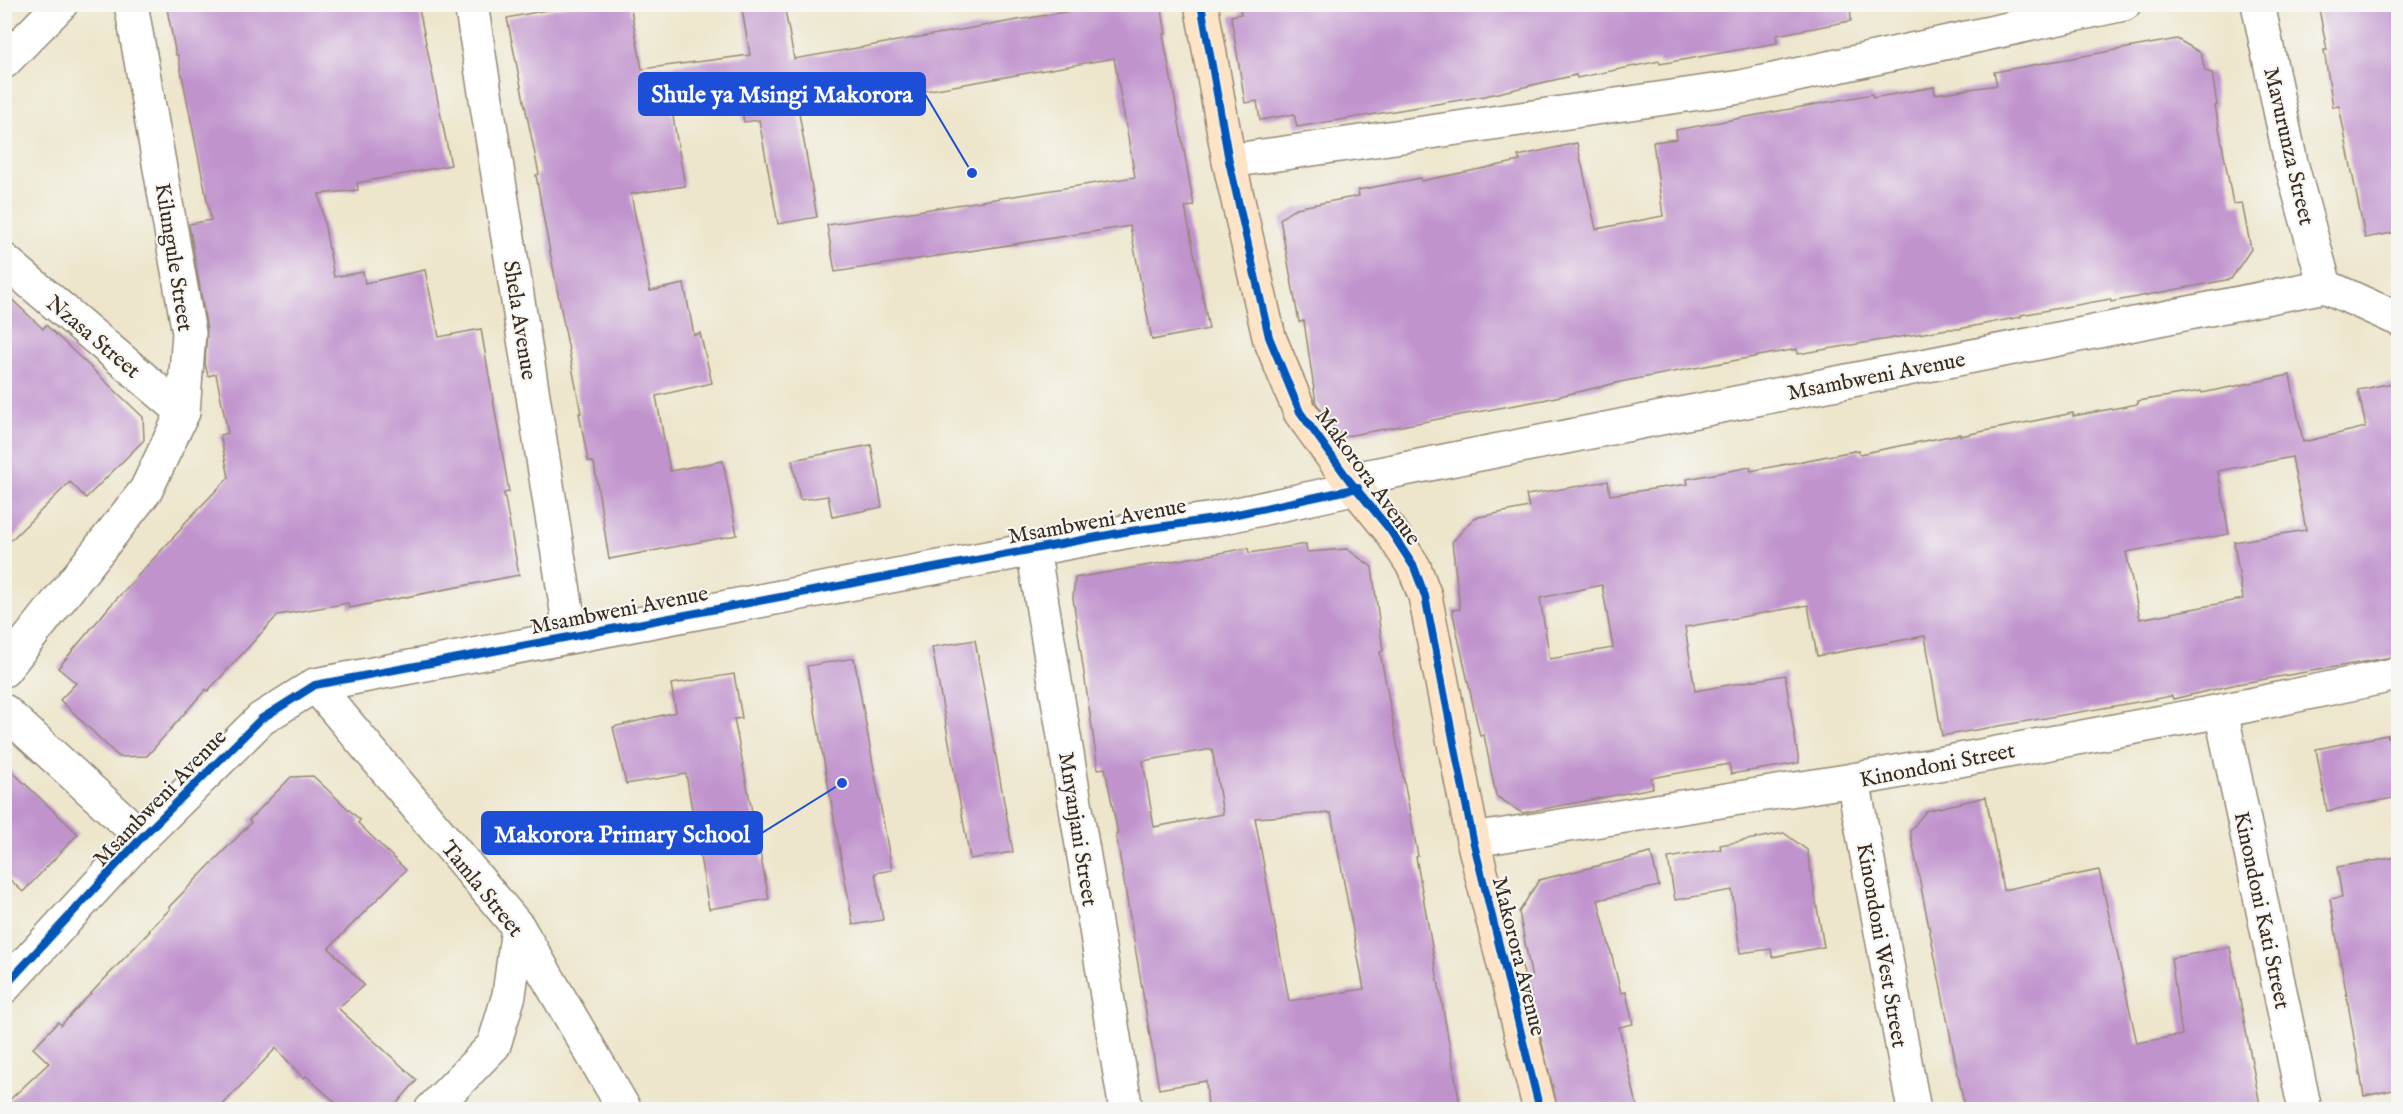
<svg xmlns="http://www.w3.org/2000/svg" width="2403" height="1114" viewBox="0 0 2403 1114" font-family="'IM FELL English',serif">
	<style>
		.building { fill: #c093cd; fill-rule: evenodd }
		.lines { fill: none; stroke-linecap: round; stroke-linejoin: round }
		.street-casing { stroke: #948875; stroke-width: 36 }
		.secondary-casing { stroke: #948875; stroke-width: 36 }
		.street { stroke: #fff; stroke-width: 33 }
		.secondary { stroke: #fee4c6; stroke-width: 33 }
		.cycleway-casing { stroke: #f6f6f2; stroke-width: 11 }
		.cycleway { stroke: #0057b8; stroke-width: 8 }
		.labels { text-anchor: middle; stroke-width: 4.5; stroke-linejoin: round; paint-order: stroke }
		.street-label { font-size: 22px; fill: #3b2a1e; stroke: #f6f6f2 }
		.leader { fill: none; stroke: #1d4ed8; stroke-width: 2 }
		.callout-dot { fill: #1d4ed8; stroke: #f6f6f2; stroke-width: 2 }
		.callout { fill: #1d4ed8; stroke: #1d4ed8; stroke-width: 2 }
		.callout-label { font-size: 24px; text-anchor: middle; font-weight: bold; fill: #fff }
	</style>
	<rect width="100%" height="100%" fill="#f6f6f2"/>
	<filter id="ink" filterUnits="userSpaceOnUse"><feTurbulence type="fractalNoise" baseFrequency=".0167" numOctaves="2"/><feDisplacementMap in="SourceGraphic" scale="12" xChannelSelector="R" yChannelSelector="G"/><feConvolveMatrix kernelMatrix="1 2 1 2 8 2 1 2 1" color-interpolation-filters="sRGB"/></filter>
	<filter id="wash" filterUnits="userSpaceOnUse"><feTurbulence type="fractalNoise" baseFrequency=".008" numOctaves="4" result="noise"/><feDisplacementMap in="SourceGraphic" scale="24" xChannelSelector="R" yChannelSelector="G"/><feGaussianBlur stdDeviation="1.35" result="paint"/><feColorMatrix in="noise" values="0 0 0 0 0 0 0 0 0 0 0 0 0 0 0 0 0 1.4 0 .05"/><feComposite in="paint" operator="in"/></filter>
	<g filter="url(#wash)">
		<rect width="100%" height="100%" fill="#ede6cc"/>
		<g id="blocks">
			<g class="building">
				<path d="M166,4h252l33,161 -94,18 1,7 -39,4 15,83 29,-5 2,11 60,-13 14,67 42,-8 28,163 -5,1 15,82 -170,33 -1,-5 -70,12 -70,76 -2,-2 -59,67 -28,1 -59,-57 16,-17 -18,-15 52,-62 72,-78 -1,-1 48,-50 -9,-42 8,-2 -12,-59 -8,2 -3,-12 2,-34 -18,-106 22,-4 -33,-165h-2z"/>
				<path d="M576,4h54l12,65 108,-14 -9,-51h43l10,55 316,-55h51l5,30h-3l31,172 -9,1 24,122 -57,11 -22,-114 -295,46 -8,-47 308,-48 -21,-119 -315,55 18,104 -39,7 -19,-104 -15,2 -5,-26 -68,9 14,81 -54,8 19,97 34,-7 10,51 6,-2 12,50 -56,13 14,75 53,-10 14,74 -128,24 -15,-96 -6,-2 -9,-48h2l-36,-187 -9,-51 3,-1 -32,-156z"/>
				<path d="M1239,4h611l1,17 -75,14 1,8 -117,21 -1,-3 -82,17 -1,-3 -91,21 -188,31 -3,-13 -34,6 -3,-19 -12,2 -14,-87 10,-2z"/>
				<path d="M2318,4h80v228l-33,6 -26,-132 -6,1 -9,-57h3z"/>
				<path d="M2177,39l24,14 4,18 7,2 5,32 -2,1 18,98 9,-1 9,46 -20,30 -120,23 -1,-3 -89,16v2l-62,12h-11l-150,25 -1,-5 -172,32 -82,19 -202,37 -25,-34 -12,-82 -5,1 -19,-103 16,-11 63,-12 -1,-6 63,-12v3l99,-20 -2,-5 59,-13 19,86 67,-13 -10,-74 24,-3 -1,-9 196,-36 1,4 61,-11 1,7 62,-9 -3,-13z"/>
				<path d="M4,292l39,37 3,-4 97,92 1,23 -58,58 -16,-16 -66,65z"/>
				<path d="M2290,375l13,67 63,-15 -8,-37 40,-8v274l-161,28 -64,15 -1,-3 -230,40 -17,-100 -108,20 -9,-51 -123,22 10,64 90,-16 14,88 -68,11 -2,-10 -78,14 2,10 -131,25 -26,-17 -12,-61 -4,1 -28,-126 8,-1 -8,-67 22,-24 55,-11 -3,-12 82,-14 2,14 78,-11 -1,-5 63,-12 1,4 108,-21v4l101,-20v2l113,-23v3l65,-12v-3l63,-10 1,2zM2292,457l14,73 -72,12 9,57 -103,20 -14,-67 103,-18 -11,-63zM1602,585l11,63 -63,11 -10,-61z"/>
				<path d="M871,445l11,62 -50,10 -4,-21 -28,4 -8,-40z"/>
				<path d="M1306,544l1,8 40,-3 25,18 11,84 -3,1 38,204 -2,1 45,253h-253l-2,-29 -47,8 -43,-255h2l-13,-66 -7,1 -25,-171 2,-20 173,-30 1,5zM1212,749l11,65 -69,13 -11,-66zM1331,813l33,176 -75,12 -34,-183z"/>
				<path d="M975,640l38,212 -43,7 -38,-212z"/>
				<path d="M854,658l38,212 -17,3 8,47 -30,5 -46,-259z"/>
				<path d="M734,674l8,44 -8,1 35,180 -60,10 -23,-135 -60,10 -13,-57 63,-15 -5,-28z"/>
				<path d="M2387,735v2l11,-2v62l-71,14 -11,-62z"/>
				<path d="M4,764l74,70 -55,58 -19,-18z"/>
				<path d="M313,776l47,44 -2,3 48,47 -77,78 35,37 -26,23 79,72 -26,30h-47l-38,-34 -3,2 -27,-30 -58,62h-214v-5l45,-42 -16,-15 25,-26 3,3 89,-94 -1,-1 21,-21 -1,-2 82,-84 -2,-3 42,-43z"/>
				<path d="M1986,797l17,93 96,-20 38,173 45,-8 -11,-77 59,-11 31,163h-296l-55,-279 16,-20z"/>
				<path d="M1784,833l23,17 17,97 -52,10 -1,-8 -31,4 -8,-63 -57,10 -7,-42 53,-9 -1,-4z"/>
				<path d="M1651,853l8,33 -61,14 23,93 5,-1 7,32 -14,3 19,83h-80l-31,-130 5,-1 -13,-67 20,-32z"/>
				<path d="M2398,857v232l-34,7 -34,-197 12,-2 -5,-30z"/>
			</g>
		</g>
	</g>
	<g filter="url(#ink)">
		<use href="#blocks" fill-opacity="0" stroke="#948875" stroke-width="1.5"/>
		<g class="lines">
			<defs>
				<g id="street">
					<path d="M471,4l100,632"/>
					<path d="M2258,4l33,159 34,123"/>
					<path d="M4,62l57,-58"/>
					<path d="M1229,161l512,-74 383,-83"/>
					<path d="M4,260l179,152"/>
					<path d="M1349,480l976,-194 73,33"/>
					<path d="M1033,549l93,561"/>
					<path d="M4,670l142,-180 37,-78 6,-79 -58,-329"/>
					<path d="M315,685l203,242 107,183"/>
					<path d="M4,711l138,126"/>
					<path d="M2221,711l84,399"/>
					<path d="M1853,780l61,330"/>
					<path d="M1473,840l380,-60 368,-69 177,-37"/>
					<path d="M4,987l138,-150 119,-118 54,-34 809,-153 90,-13 144,-31"/>
					<path d="M431,1110l63,-65 15,-50 9,-68"/>
				</g>
				<path id="secondary" d="M1201,4l28,157 40,176 31,75 49,68 41,50 24,37 11,29 48,244 67,270"/>
			</defs>
			<use href="#street" class="street-casing"/>
			<use href="#secondary" class="secondary-casing"/>
			<use href="#street" class="street"/>
			<use href="#secondary" class="secondary"/>
			<defs>
				<g id="cycleway">
					<path d="M1201,4l28,157 40,176 31,75 49,68 41,50 24,37 11,29 48,244 67,270"/>
					<path d="M4,987l138,-150 119,-118 54,-34 809,-153 90,-13 144,-31"/>
				</g>
			</defs>
			<use href="#cycleway" class="cycleway-casing"/>
			<use href="#cycleway" class="cycleway"/>
		</g>
	</g>
	<g class="labels">
		<g class="street-label">
			<text transform="translate(2290 146) rotate(77)" y="8">Mavurunza Street</text>
			<text transform="translate(175 257) rotate(81)" y="8">Kilungule Street</text>
			<text transform="translate(521 320) rotate(81)" y="8">Shela Avenue</text>
			<text transform="translate(94 336) rotate(40)" y="8">Nzasa Street</text>
			<text transform="translate(1876 375) rotate(-11)" y="8">Msambweni Avenue</text>
			<text transform="translate(1369 476) rotate(54)" y="8">Makorora Avenue</text>
			<text transform="translate(1097 520) rotate(-10)" y="8">Msambweni Avenue</text>
			<text transform="translate(619 609) rotate(-11)" y="8">Msambweni Avenue</text>
			<text transform="translate(1937 764) rotate(-11)" y="8">Kinondoni Street</text>
			<text transform="translate(159 797) rotate(-46)" y="8">Msambweni Avenue</text>
			<text transform="translate(1079 829) rotate(81)" y="8">Mnyanjani Street</text>
			<text transform="translate(483 888) rotate(51)" y="8">Tamla Street</text>
			<text transform="translate(2263 910) rotate(78)" y="8">Kinondoni Kati Street</text>
			<text transform="translate(1883 945) rotate(80)" y="8">Kinondoni West Street</text>
			<text transform="translate(1520 956) rotate(76)" y="8">Makorora Avenue</text>
		</g>
	</g>
	<path class="leader" d="M972 173L925 94M842 783L762 833"/>
	<g class="callout-dot">
		<circle cx="972" cy="173" r="6"/>
		<circle cx="842" cy="783" r="6"/>
	</g>
	<g class="callout">
		<rect x="639" y="73" width="286" height="42" rx="6"/>
		<rect x="482" y="812" width="280" height="42" rx="6"/>
	</g>
	<g class="callout-label">
		<text x="782" y="102">Shule ya Msingi Makorora</text>
		<text x="622" y="842">Makorora Primary School</text>
	</g>
	<rect width="2403" height="1114" fill="none" stroke="#f6f6f2" stroke-width="24"/>
</svg>
